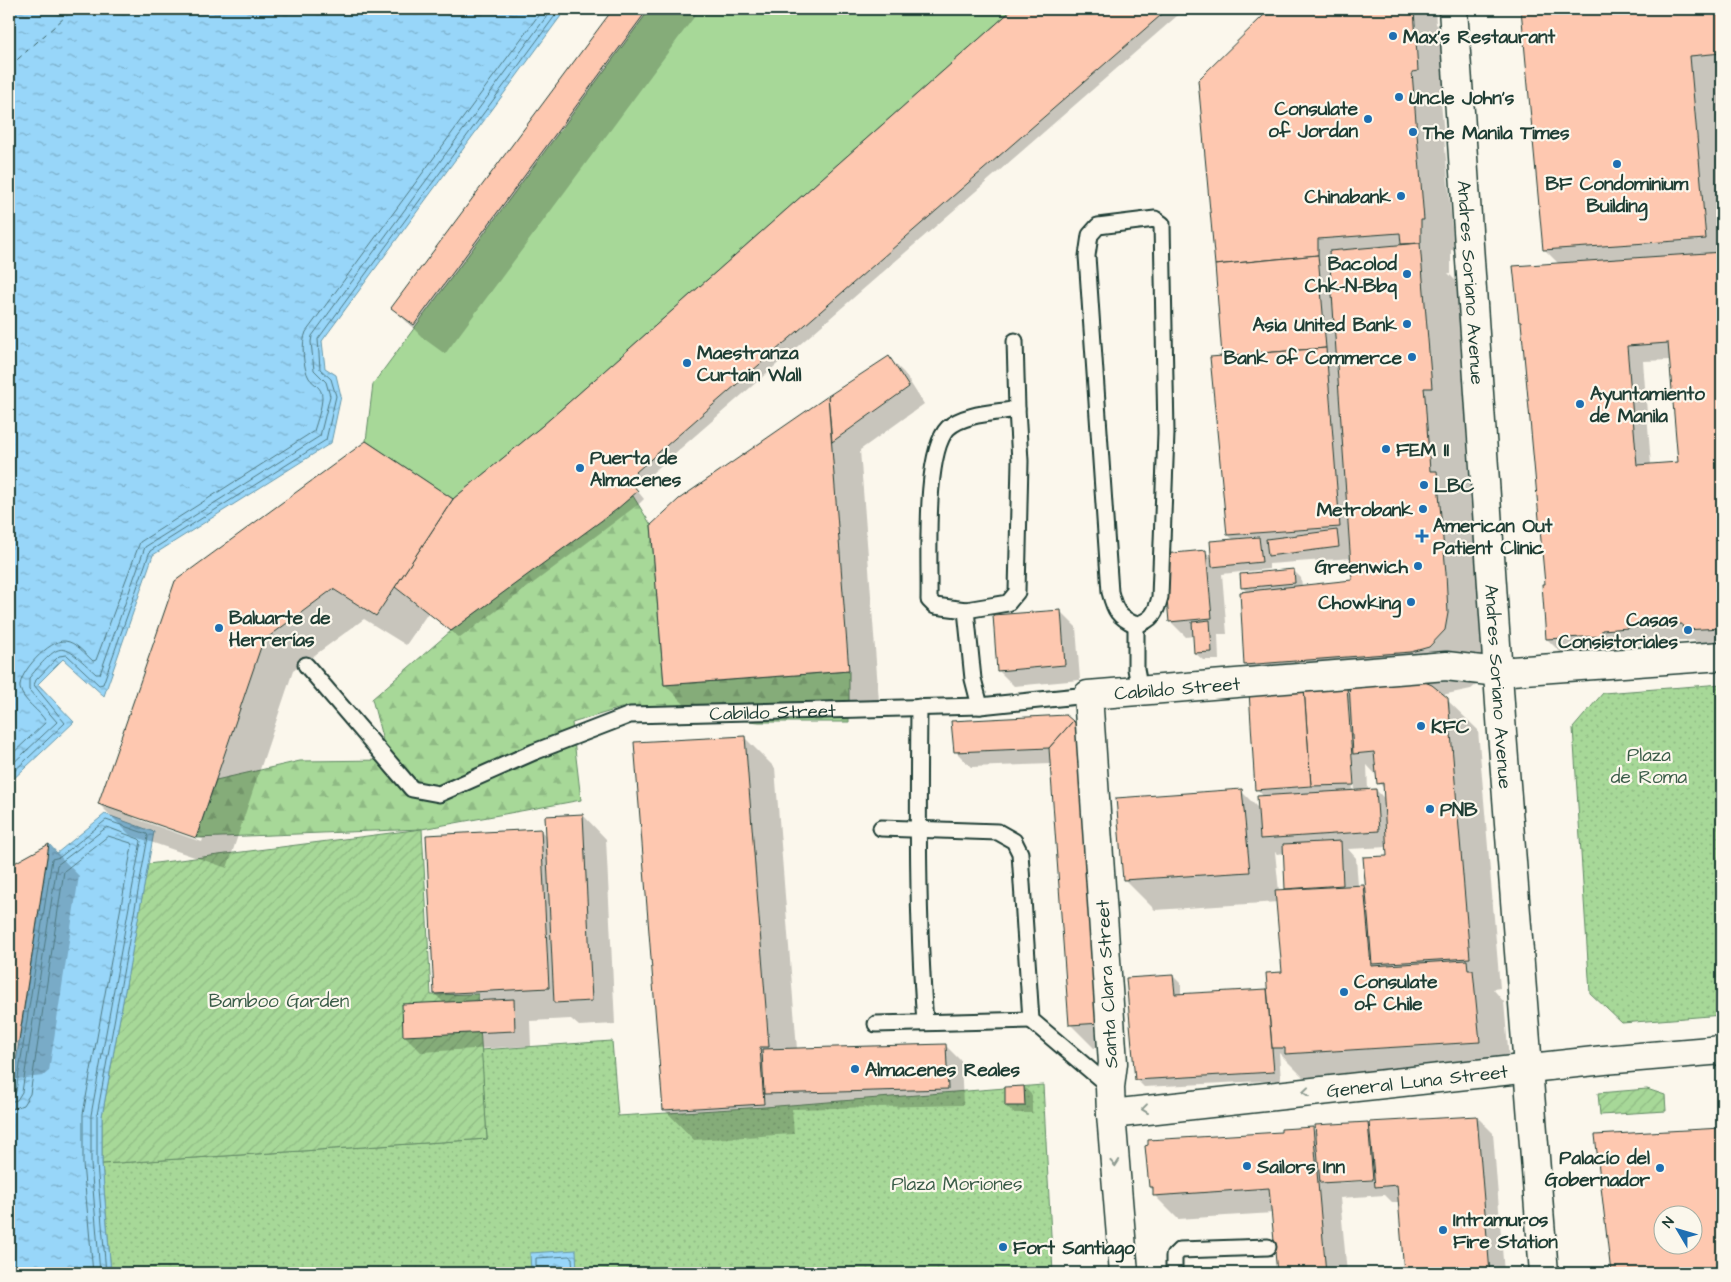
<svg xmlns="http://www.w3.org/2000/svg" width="1731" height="1282" viewBox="0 0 1731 1282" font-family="'Architects Daughter',sans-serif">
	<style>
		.grass { fill: #a7d898; stroke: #638a66 }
		.forest { fill: url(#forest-firs); stroke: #638a66 }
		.park { fill: url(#park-dots); stroke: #638a66 }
		.garden { fill: url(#garden-furrows); stroke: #638a66 }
		.water { fill: url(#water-ripples); stroke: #6899aa }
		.shadow { fill: #0003; fill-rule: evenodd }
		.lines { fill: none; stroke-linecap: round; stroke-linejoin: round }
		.shore { stroke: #4f7a83; stroke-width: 1 }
		.ferry { stroke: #375c5b; stroke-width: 1; stroke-dasharray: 6 5; stroke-linecap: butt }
		.building { fill: #fec8b0; stroke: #1f3d34; fill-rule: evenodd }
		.lane-casing { stroke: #1f3d34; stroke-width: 19 }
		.street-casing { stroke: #1f3d34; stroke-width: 31 }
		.secondary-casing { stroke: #1f3d34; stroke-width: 31 }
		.lane { stroke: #fbf7ec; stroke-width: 15 }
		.street { stroke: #fbf7ec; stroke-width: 28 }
		.secondary { stroke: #fbf7ec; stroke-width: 28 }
		.oneway { stroke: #8d9a90 }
		.poi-dot { fill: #1f6fb2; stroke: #fbf7ec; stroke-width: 2 }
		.labels { text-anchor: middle; stroke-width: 4.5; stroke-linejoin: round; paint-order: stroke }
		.poi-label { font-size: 19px; font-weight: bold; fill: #1f3d34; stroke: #fbf7ec; text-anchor: start }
		.street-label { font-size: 19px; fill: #1f3d34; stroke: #fbf7ec }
		.park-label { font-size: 19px; fill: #3a5c48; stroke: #fbf7ec }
	</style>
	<defs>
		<pattern id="forest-firs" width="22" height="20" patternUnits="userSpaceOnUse" patternTransform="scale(1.25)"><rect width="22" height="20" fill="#a7d898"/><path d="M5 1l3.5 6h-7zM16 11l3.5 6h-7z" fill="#8fba84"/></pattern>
		<pattern id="park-dots" width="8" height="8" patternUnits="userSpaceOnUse" patternTransform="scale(1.25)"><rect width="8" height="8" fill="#a7d898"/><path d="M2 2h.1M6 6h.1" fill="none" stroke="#8fba84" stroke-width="1.8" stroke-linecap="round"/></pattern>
		<pattern id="garden-furrows" width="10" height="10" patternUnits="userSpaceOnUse" patternTransform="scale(1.25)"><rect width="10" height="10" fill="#a7d898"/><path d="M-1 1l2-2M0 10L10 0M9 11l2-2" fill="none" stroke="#8fba84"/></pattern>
		<pattern id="water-ripples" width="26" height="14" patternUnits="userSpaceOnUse" patternTransform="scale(1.25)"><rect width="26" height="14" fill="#98d6f9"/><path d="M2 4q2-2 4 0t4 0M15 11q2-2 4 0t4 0" fill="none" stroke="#7bafca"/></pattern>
	</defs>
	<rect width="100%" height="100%" fill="#fbf7ec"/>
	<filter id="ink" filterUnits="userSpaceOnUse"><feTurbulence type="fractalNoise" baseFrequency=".02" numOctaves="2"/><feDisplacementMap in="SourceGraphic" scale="10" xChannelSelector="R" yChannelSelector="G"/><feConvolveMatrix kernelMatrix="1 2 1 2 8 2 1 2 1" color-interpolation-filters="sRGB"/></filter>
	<g filter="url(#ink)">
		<path class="grass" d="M650,9h363l-471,417 -89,73 -87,-58 7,-57z"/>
		<path class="forest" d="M633,496l18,29 13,160 185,-14v51h-90l-138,-14 -49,15 9,77 -159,29 -226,9 20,-58 84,-19 88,-1 -16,-61 79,-68z"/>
		<g class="park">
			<path d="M1722,684v331l-100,8 -32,-30 -17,-265 30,-35z"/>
			<path d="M612,1041l6,75 147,-9 278,-22 10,188h-942l-9,-109 385,-25 -6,-89z"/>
		</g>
		<g class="garden">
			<path d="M422,829l9,166 47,-1 9,145 -385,25v-48l46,-252z"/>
			<path d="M1647,1089l18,6 1,16 -66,4 -2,-22z"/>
		</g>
		<g class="water">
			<path d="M9,9h557l-244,332 3,27 11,7 5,21 -10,47 -178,112 -49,141 -41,-37 -25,25 36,38 -65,61z"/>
			<path d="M105,814l49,18 -52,284v48l9,109h-102v-165l40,-264 8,9z"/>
			<path d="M576,1250l1,23h-46l-1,-20z"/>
		</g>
		<g class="shadow">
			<path d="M615,9h85l-255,345 -22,-16 -30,-30z"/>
			<path d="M1015,9h170l-550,479 9,11 -4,4 -180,135 -32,-25 -22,32 -42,-26 -71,52 -66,197 -97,-33 -31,-31 77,-222 277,-81 90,-74zM134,816l69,23 -1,3 -68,-24z"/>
			<path d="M1271,9h164l1,15 7,7 5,70 -7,1 13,148h-3v23h-3l14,14 11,142 -7,1 5,76 8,8 9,102 -8,66 -9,7 -29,6 36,35 22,258 -7,1 11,13 6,70 -193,12 -5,-6h-8l-25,-25 2,27 -137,7 -8,-8 37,-103 8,8v11l88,-5 15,-16 -6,-72 -123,8 -30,-30 116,-89 18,18 5,-12 -7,-8 15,-98 -27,-26 2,-73 -5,-5 51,-17 8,8 1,8 51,-5 -1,-23 -83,6v5l-47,5 5,60h-9l1,26h-16l-8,-7 -1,-17 -8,1 -16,-16 36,-69 6,6 22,-18 -6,-5 -3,-178 -26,-277zM1347,703h2l6,88h-2zM1367,765l11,12 1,6 6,6v10l-9,-9h-8zM1388,847v10l-22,29h-8l-2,-28 -8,-9zM1275,852l2,2 7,-1 2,35 2,2 -9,1z"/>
			<path d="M1522,9h200v635l-22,2 -6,-6 -77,5v6l-54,4 -16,-16v-53l-24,-262 -3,-2 39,-58 -15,-15zM1671,360l8,104 -28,1 -8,-104z"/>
			<path d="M888,357l16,16 20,31 -64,46 19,251 -184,14 -30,-30 15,-185z"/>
			<path d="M1060,611l16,16 4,53 -66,6 -16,-16z"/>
			<path d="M1065,716l60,331 -31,1 -24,-24 -19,-260 -80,3 -16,-16z"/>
			<path d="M745,738l30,30 22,281 148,-4 16,16 2,44 -171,4 2,25 -100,6 -30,-31z"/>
			<path d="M583,815l23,24 9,185 -36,2 -8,-7 -41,2 1,25 -110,6 -16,-16 39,-33 -9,-9 106,-163 6,6z"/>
			<path d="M49,845l30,31 -30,195 -6,5 -34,4v-213z"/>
			<path d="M1024,1087l8,8v18h-18l-8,-7z"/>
			<path d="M1477,1117l16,16 11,140h-99l-6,-71h-7l-7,-7 -45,3 7,75h-69l-5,-60 -95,6 -24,-24v-4l-4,-4 133,-54 29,-5 4,4 51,-8 3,3zM1380,1178v2l-41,3v-2z"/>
			<path d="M1722,1129v144h-110l-16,-137zM1664,1214h30v30h-30z"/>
		</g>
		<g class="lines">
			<g class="shore">
				<path d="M9,757l37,-35c-6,-12 -23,-20 -26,-34 -2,-15 30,-49 45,-47 11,1 20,13 28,20l3,-1 44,-118 174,-111c3,-10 8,-24 8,-34 0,-10 -8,-12 -13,-19 -6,-10 -8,-35 -3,-46l237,-323"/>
				<path d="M9,767l48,-45 -28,-32v-12c33,-39 32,-36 67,-4h4l45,-127 175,-111 10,-40 -4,-14 -12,-12 -3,-28 1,-6 240,-327"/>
				<path d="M9,776l56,-53 -31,-38 2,-5 23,-24 8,-1 32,30 4,-1 47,-133 176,-111 10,-44 -5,-17 -11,-10 -2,-30 242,-330"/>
				<path d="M9,1096l5,-1 2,-4 36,-232 8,-2 46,-37 41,14 1,3 -51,278v49l9,109"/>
				<path d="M9,1102l8,-2 5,-8 35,-227 50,-38 32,12 2,2 -50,274v49l9,109"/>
				<path d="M9,1110l14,-5 7,-11 34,-223 44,-35 23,7 1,3 -49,268v50l10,109"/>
				<path d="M536,1273v-15l33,-2 3,2 1,15"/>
			</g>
			<path class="ferry" d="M9,67l65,-58"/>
		</g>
		<g class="building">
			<path d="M613,9h35l-234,316 -23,-17z"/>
			<path d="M1013,9h155l-540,470 10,12 -22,19 -165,121 -56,-44 58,-88 89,-73z"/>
			<path d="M1270,9h144l4,62 -6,1 12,148h-3v23l-20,1 -1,-11 -82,6v16l-103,10 -17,-185z"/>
			<path d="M1521,9h201v44l-32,3 16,183 -163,11z"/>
			<path d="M1420,243l12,145h-8l1,9 5,74h7l9,102 2,40 -3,17 -16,17 -18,5 -167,13 -4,-73 112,-12 -23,-329z"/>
			<path d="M1722,252v376l-39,2 -1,-6 -80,6v6l-56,3 -4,-55h3l-24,-262h-2l-6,-56zM1668,343l10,119 -41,3 -10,-119z"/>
			<path d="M1318,255l8,93 -104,8 -7,-91z"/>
			<path d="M1326,348l14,179 -113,8 -17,-178z"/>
			<path d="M889,356l20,31 -77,55 -4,-46z"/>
			<path d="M828,396l21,275 -185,14 -13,-160 28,-26z"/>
			<path d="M366,441l87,58 -77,117 -43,-27 -70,52 -67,197 -98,-34 77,-223z"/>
			<path d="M1337,530l2,17 -71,9 -2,-17z"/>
			<path d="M1259,537l3,25 -50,5 -2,-26z"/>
			<path d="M1206,550l6,68 -43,4 -6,-68z"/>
			<path d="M1294,569l1,14 -54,5 -1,-14z"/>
			<path d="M1061,610l4,55 -68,6 -4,-56z"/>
			<path d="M1210,620l2,32 -18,1 -2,-31z"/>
			<path d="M1420,680l12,5 16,13 22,260 -98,6 -9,-107 24,-1 -4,-73 -6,1 -3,-32 -21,2 -4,-71z"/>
			<path d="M1347,687l7,98 -43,1 -7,-98z"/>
			<path d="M1304,688l7,98 -56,4 -6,-99z"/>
			<path d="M1066,715l7,6 -24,27 -95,4 -3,-31z"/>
			<path d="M1073,721l8,6 21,296 -33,2 -20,-277z"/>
			<path d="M745,736l24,311h-9l4,57 -101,6 -29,-368z"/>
			<path d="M1242,789l8,83 -127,8 -7,-82z"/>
			<path d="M1376,789l3,42 -119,8 -3,-43z"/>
			<path d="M583,814l9,187 -38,2 -9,-187z"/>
			<path d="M541,829l8,159 -115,6 -8,-159z"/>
			<path d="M1341,841l2,44 -58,4 -2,-45z"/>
			<path d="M49,844l-30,196 -7,8h-3v-182z"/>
			<path d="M1364,885l7,81 96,-6 1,10h5l7,72 -195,12v-6h-13l-6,-75 16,-1 -7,-82z"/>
			<path d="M1173,975l2,19 92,-5 7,83 -139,8 -9,-102z"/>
			<path d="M514,999l1,32 -112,5 -1,-32z"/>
			<path d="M946,1044l2,45 -184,5 -2,-45z"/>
			<path d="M1024,1086l1,20h-20v-19z"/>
			<path d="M1477,1116l13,157h-86l-7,-88 -22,2 -6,-65z"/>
			<path d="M1368,1122l5,58 -53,3 -5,-58z"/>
			<path d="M1313,1127l13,146h-49l-8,-85 -116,8v-9h-4l-4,-41 3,-1v-5l133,-8v-3z"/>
			<path d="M1722,1128v145h-111l-16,-138zM1664,1214h30v30h-30z"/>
		</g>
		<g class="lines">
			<defs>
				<g id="lane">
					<path d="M1155,219l7,5 4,209 -6,164c-4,16 -8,23 -24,28 -18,-8 -21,-14 -26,-33l-23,-336 3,-21 8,-9z"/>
					<path d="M966,610l42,-7 9,-11 3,-131 -3,-52"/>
					<path d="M1136,625v44l4,21"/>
					<path id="s1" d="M306,665l106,124 27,5 95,-42 96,-37 350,-9 108,-11"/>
					<path d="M980,706l-7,-27 -7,-69 -31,-4 -6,-6c1,-37 -6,-147 19,-172 16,-15 49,-15 69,-19l-2,-68"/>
					<path d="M919,707c-1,105 -2,210 6,315"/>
					<path d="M881,828l117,4 16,9 6,12 11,167 79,67"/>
					<path d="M876,1024l155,-4"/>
					<path d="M1174,1273v-17l6,-6 88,-3"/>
				</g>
				<g id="street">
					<path id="s2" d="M1111,1114l493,-54 118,-10"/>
					<path id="s3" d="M1124,1273l-13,-159 -1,-27 3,-24 -25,-368 358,-29 52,6 224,-16"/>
				</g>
				<g id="secondary">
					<path id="s4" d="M1453,9l49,724 42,540"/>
				</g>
			</defs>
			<use href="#lane" class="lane-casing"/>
			<use href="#street" class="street-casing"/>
			<use href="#secondary" class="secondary-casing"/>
			<use href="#lane" class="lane"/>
			<use href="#street" class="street"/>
			<use href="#secondary" class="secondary"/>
		</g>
		<defs><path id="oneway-chevron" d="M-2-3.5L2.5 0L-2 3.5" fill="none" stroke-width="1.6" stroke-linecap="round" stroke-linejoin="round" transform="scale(1.25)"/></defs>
		<g class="oneway">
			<use href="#oneway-chevron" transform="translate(1306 1092) rotate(174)"/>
			<use href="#oneway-chevron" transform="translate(1145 1109) rotate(173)"/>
			<use href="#oneway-chevron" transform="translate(1115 1163) rotate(85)"/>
		</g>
	</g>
	<g class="poi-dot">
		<circle cx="1393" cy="36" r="5"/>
		<circle cx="1399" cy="97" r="5"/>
		<circle cx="1368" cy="119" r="5"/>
		<circle cx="1413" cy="132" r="5"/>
		<circle cx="1617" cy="164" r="5"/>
		<circle cx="1401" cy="196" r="5"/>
		<circle cx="1407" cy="274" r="5"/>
		<circle cx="1407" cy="324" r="5"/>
		<circle cx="1412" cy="357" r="5"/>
		<circle cx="687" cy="363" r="5"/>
		<circle cx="1580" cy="404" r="5"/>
		<circle cx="1386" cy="449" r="5"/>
		<circle cx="580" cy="468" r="5"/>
		<circle cx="1424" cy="485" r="5"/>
		<circle cx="1423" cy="509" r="5"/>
		<path d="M1419.5 528.5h5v5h5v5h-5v5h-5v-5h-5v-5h5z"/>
		<circle cx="1418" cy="566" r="5"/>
		<circle cx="1411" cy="602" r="5"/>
		<circle cx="219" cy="628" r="5"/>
		<circle cx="1688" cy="630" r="5"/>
		<circle cx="1421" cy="726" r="5"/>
		<circle cx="1430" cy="809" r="5"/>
		<circle cx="1344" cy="992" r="5"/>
		<circle cx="855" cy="1069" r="5"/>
		<circle cx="1247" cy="1166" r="5"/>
		<circle cx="1660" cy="1168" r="5"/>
		<circle cx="1443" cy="1230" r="5"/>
		<circle cx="1003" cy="1247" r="5"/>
	</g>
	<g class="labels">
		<g class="poi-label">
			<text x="1403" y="43">Max's Restaurant</text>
			<text x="1409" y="104">Uncle John's</text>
			<text x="1358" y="115" text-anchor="end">Consulate<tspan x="1358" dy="22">of Jordan</tspan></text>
			<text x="1423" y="139">The Manila Times</text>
			<text x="1617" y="190" text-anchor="middle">BF Condominium<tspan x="1617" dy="22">Building</tspan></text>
			<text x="1391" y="203" text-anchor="end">Chinabank</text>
			<text x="1397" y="270" text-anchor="end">Bacolod<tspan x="1397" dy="22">Chk-N-Bbq</tspan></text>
			<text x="1397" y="331" text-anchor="end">Asia United Bank</text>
			<text x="697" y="359">Maestranza<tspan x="697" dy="22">Curtain Wall</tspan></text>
			<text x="1402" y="364" text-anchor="end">Bank of Commerce</text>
			<text x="1590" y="400">Ayuntamiento<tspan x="1590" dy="22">de Manila</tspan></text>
			<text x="1396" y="456">FEM II</text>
			<text x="590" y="464">Puerta de<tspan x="590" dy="22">Almacenes</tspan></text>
			<text x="1434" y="492">LBC</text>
			<text x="1413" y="516" text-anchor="end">Metrobank</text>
			<text x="1433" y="532">American Out<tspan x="1433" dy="22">Patient Clinic</tspan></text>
			<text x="1408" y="573" text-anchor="end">Greenwich</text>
			<text x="1401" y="609" text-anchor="end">Chowking</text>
			<text x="229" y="624">Baluarte de<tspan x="229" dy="22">Herrerías</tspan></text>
			<text x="1678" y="626" text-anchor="end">Casas<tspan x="1678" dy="22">Consistoriales</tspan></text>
			<text x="1431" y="733">KFC</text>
			<text x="1440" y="816">PNB</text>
			<text x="1354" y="988">Consulate<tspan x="1354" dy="22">of Chile</tspan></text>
			<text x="865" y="1076">Almacenes Reales</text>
			<text x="1650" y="1164" text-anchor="end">Palacío del<tspan x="1650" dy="22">Gobernador</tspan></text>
			<text x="1257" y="1173">Sailors Inn</text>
			<text x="1453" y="1226">Intramuros<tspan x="1453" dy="22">Fire Station</tspan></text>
			<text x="1013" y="1254">Fort Santiago</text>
		</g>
		<g class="street-label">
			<text dy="7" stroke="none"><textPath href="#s4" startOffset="274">Andres Soriano Avenue</textPath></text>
			<text dy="7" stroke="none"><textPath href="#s4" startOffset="679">Andres Soriano Avenue</textPath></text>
			<text dy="7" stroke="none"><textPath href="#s3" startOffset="669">Cabildo Street</textPath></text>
			<text dy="7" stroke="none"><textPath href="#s1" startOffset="540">Cabildo Street</textPath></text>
			<text transform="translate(1106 984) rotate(-93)" y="7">Santa Clara Street</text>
			<text dy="7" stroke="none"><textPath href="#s2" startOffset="308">General Luna Street</textPath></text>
		</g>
		<g class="park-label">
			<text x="1649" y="761">Plaza<tspan x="1649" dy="22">de Roma</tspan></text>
			<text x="279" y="1007">Bamboo Garden</text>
			<text x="957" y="1190">Plaza Moriones</text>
		</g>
	</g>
	<rect width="1731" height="1282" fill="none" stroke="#fbf7ec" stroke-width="30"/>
	<rect x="15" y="15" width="1701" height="1252" fill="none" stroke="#1f3d34" stroke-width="2" filter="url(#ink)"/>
	<g transform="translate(1678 1230) rotate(308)"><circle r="24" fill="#fbf7ec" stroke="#a3ada2"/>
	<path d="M0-4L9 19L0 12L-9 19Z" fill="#1f6fb2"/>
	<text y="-8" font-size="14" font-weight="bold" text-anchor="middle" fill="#1f3d34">N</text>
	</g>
</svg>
